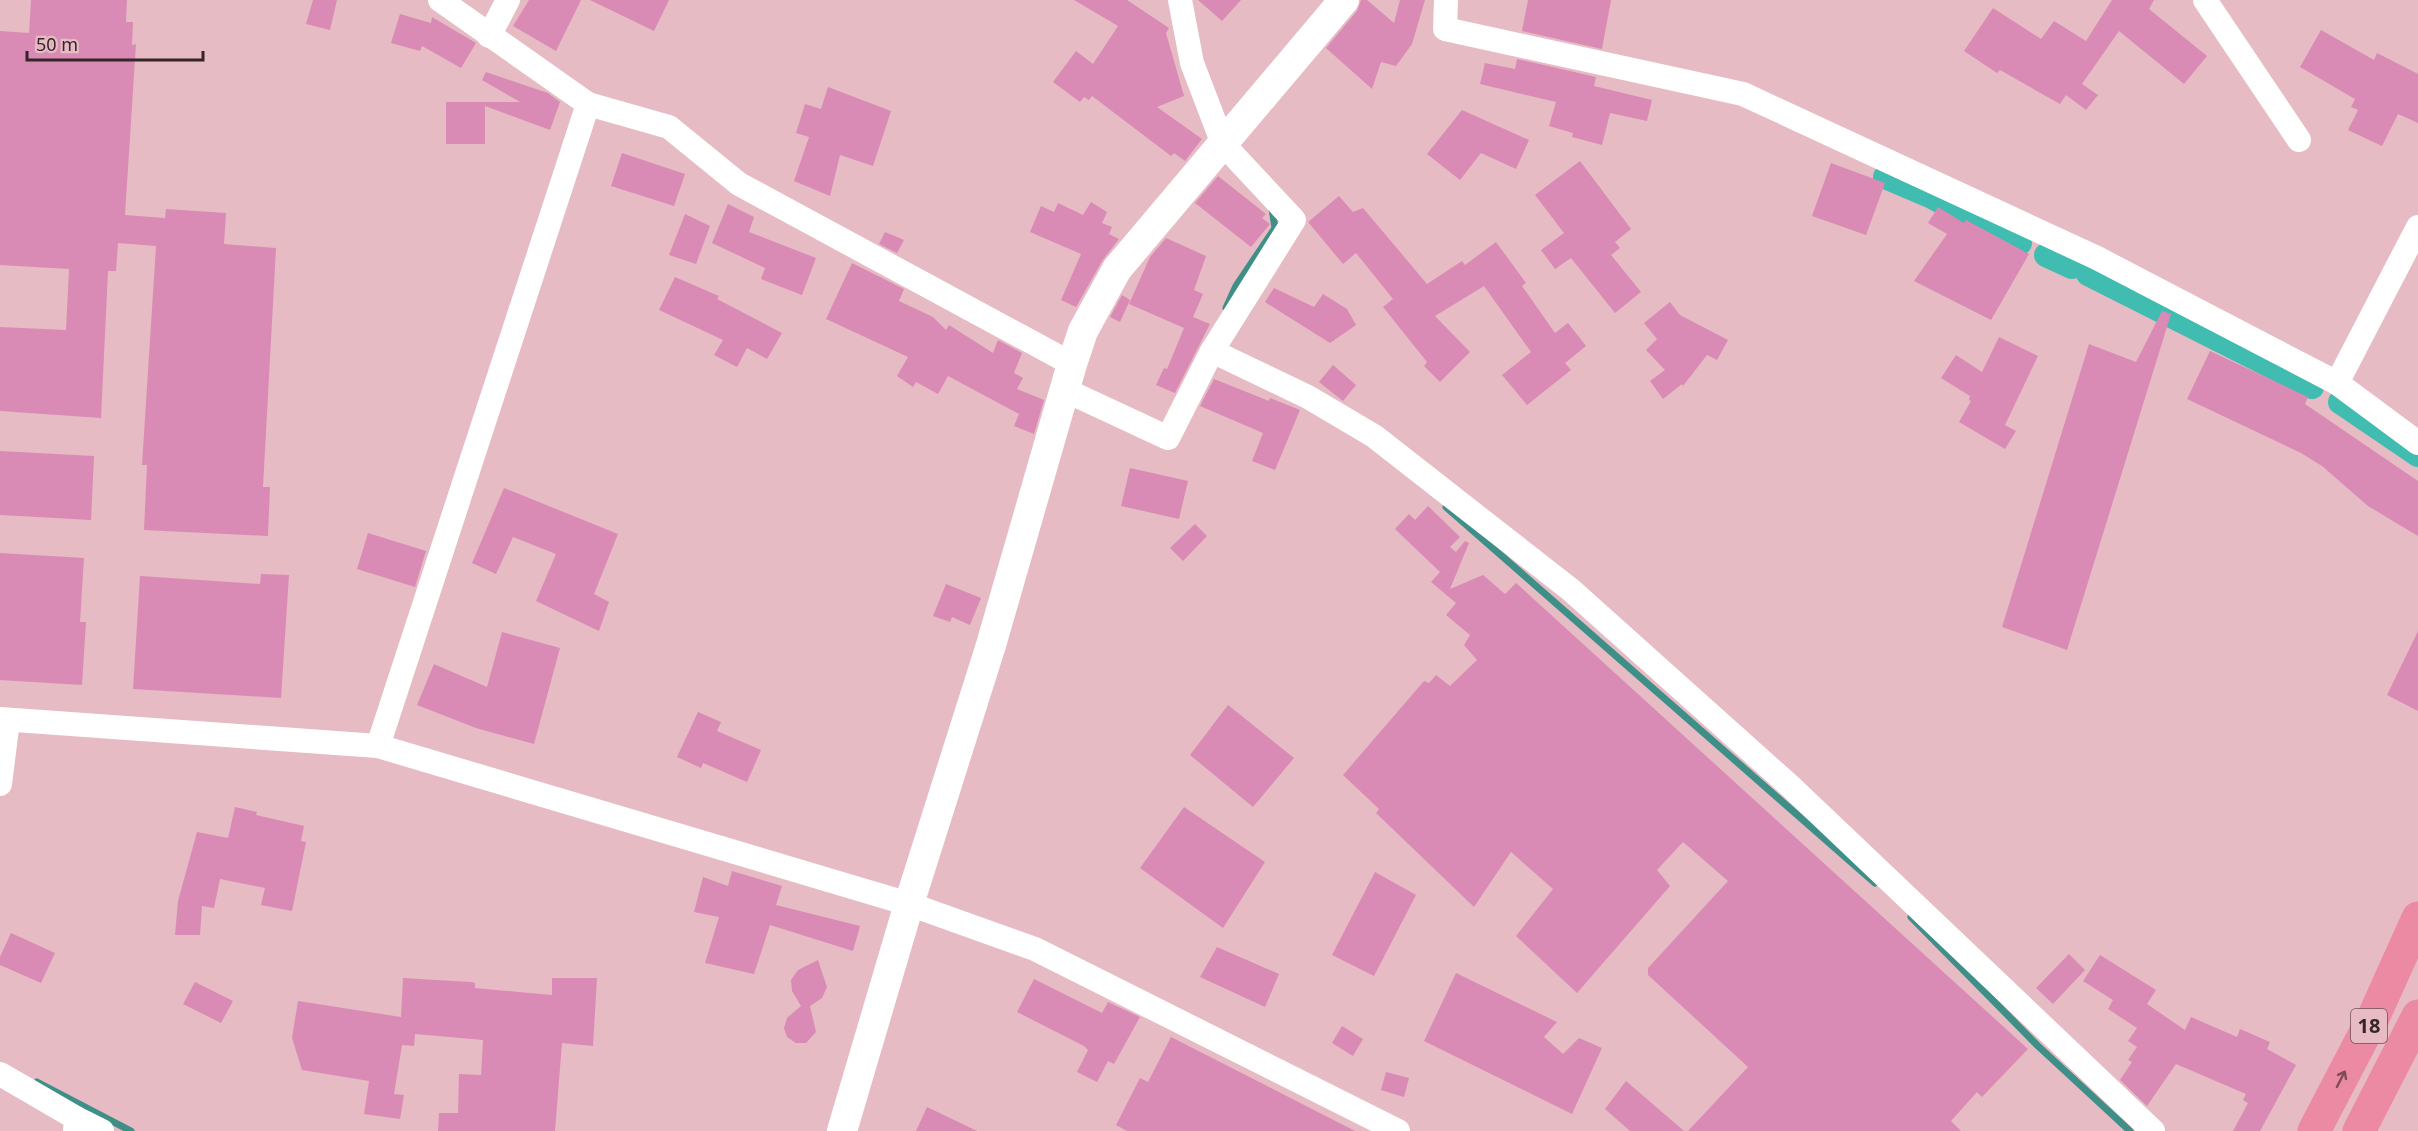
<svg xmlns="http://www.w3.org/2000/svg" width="2418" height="1131" viewBox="0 0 2418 1131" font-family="'Noto Sans',sans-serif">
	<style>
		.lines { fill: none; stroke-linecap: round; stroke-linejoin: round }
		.stream { stroke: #3d8f88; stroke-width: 7 }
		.canal { stroke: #40bcb1; stroke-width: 24 }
		.building { fill: #d98bb5 }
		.minor { stroke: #fff; stroke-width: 24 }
		.tertiary { stroke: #fff; stroke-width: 30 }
		.trunk { stroke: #eb8aa2; stroke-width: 33 }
		.oneway { stroke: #7e4d59 }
		.labels { text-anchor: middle; stroke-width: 4.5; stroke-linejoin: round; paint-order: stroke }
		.shield { fill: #e7bbc3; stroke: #6b5256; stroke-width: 1.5 }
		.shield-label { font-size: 20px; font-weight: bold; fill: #362528 }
	</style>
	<rect width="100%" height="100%" fill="#e7bbc3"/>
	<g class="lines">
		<g class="stream">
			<path d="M1226,308l10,-22 39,-58 -3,-19"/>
			<path d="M1446,507l429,376"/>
			<path d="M1911,917l127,129 92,85"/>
			<path d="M37,1082l94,49"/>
		</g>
		<g class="canal">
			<path d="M1885,177l47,20 88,46"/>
			<path d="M2046,255l26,12"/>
			<path d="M2088,274l224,113"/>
			<path d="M2340,402l78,53"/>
		</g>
	</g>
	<g class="building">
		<path d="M31,0h96l-1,22h7l-1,23 4,-1 -11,171 40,3 1,-9 60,4 -2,31 52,4 -13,239h7l-2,49 -124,-6 3,-65h-5l14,-219 -38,-3 -2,28h-8l-7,147 -101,-7v-84l66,3 3,-61 -69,-4v-234l29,2z"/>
		<path d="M313,0h24l-7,30 -24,-6z"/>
		<path d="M529,0h52l-25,51 -43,-25z"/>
		<path d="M590,0h79l-15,31z"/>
		<path d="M1074,0h53l42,28 -3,5 18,63 -27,11 45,32 -17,22 -11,-8 -3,3 -79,-60 -3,4 -5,-3 -4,5 -27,-20 23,-31 17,13 25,-38z"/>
		<path d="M1198,0h43l-19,21z"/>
		<path d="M1361,0h6l27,23 6,-23h25l-13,44 -16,22 -15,-4 -9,27 -46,-41 31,-37z"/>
		<path d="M1528,0h83l-9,49 -80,-18z"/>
		<path d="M2112,0h42l-5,9 58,47 -23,28 -65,-53 -37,53 16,11 -12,15 -20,-15 -6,9 -60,-34 -3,3 -33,-22 29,-43 48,31 13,-18 32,20z"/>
		<path d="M400,14l31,9 1,-6 44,26 -15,25 -39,-22 -2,5 -29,-8z"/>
		<path d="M2321,30l53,30 3,-7 41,21v49l-20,-9 -16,32 -34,-16 10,-20 -7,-3 4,-8 -55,-32z"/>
		<path d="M1517,59l79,18 -2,9 58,14 -5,21 -37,-8 -8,32 -30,-8 1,-4 -24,-7 7,-24 -76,-18 5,-21 30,6z"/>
		<path d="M486,72l62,21 12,9 -10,28 -65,-24v38h-39v-42h74l-38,-22z"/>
		<path d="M828,87l63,24 -18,55 -33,-11 -10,41 -36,-15 15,-44 -13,-4 9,-29 16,5z"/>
		<path d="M1462,110l67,30 -13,29 -35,-16 -21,27 -33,-26z"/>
		<path d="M622,153l63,21 -11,32 -63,-20z"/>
		<path d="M1580,161l51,68 -16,13 5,6 -9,7 30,37 -26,21 -44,-55 -16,11 -14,-19 23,-17 -29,-38z"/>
		<path d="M1831,163l54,20 -19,52 -54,-19z"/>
		<path d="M1218,176l48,38 -4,4 8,6 -19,23 -56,-44z"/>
		<path d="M1339,196l14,16 10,-4 64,76 35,-23 3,4 31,-23 30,41 -4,3 33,47 13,-10 18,23 -21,17 6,7 -44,35 -25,-30 29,-23 -47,-66 -49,30 35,36 -30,30 -16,-16 3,-4 -44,-55 10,-8 -37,-46 -13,11 -35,-42z"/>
		<path d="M1091,202l16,10 -5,11 10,4 -3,7 10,5 -17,22 -26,46 -15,-7 20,-46 -51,-22 11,-26 13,6 4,-9 25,12z"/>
		<path d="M728,204l26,13 -5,15 67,26 -14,37 -41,-16 4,-11 -53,-25z"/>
		<path d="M1938,207l26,16 2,-3 63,34 -38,66 -77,-39 33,-47 -19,-11z"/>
		<path d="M685,214l25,12 -14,38 -27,-9z"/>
		<path d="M885,232l19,8 -7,13 -18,-9z"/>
		<path d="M1166,238l40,18 -12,34 9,4 -10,23 17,7 -35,69 -19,-8 8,-17 3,1 17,-41 -55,-24 21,-47z"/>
		<path d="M852,263l52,26 -5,12 34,16 13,13 3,-5 44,28 5,-13 24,13 -8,20 9,5 -6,11 27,11 -10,34 -20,-8 5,-12 -71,-38 -10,18 -22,-12 -3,5 -16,-11 11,-19 -82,-38z"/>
		<path d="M675,277l44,19 -2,3 65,34 -15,26 -20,-11 -10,19 -23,-12 9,-15 -64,-30z"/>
		<path d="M1274,288l40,19 9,-13 24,15 9,16 -26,18 -65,-41z"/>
		<path d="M1122,295l8,5 -10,22 -10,-5z"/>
		<path d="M1670,302l10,13 48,25 -11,20 -10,-5 -24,31 -1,-2 -19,15 -13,-18 15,-11 -19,-20 11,-11 -13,-16z"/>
		<path d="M2162,311l9,3 -104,336 -65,-23 87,-283 47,18z"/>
		<path d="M1999,337l39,19 -33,69 11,6 -11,18 -46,-27 12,-21 -2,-1 1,-4 -29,-18 15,-23 26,17z"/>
		<path d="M2210,351l98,46 -3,7 113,77v55l-50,-30 -46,-40 -21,-13 -114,-54z"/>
		<path d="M1333,365l23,20 -13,16 -24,-19z"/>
		<path d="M1214,379l55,22 1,-3 30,12 -25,60 -23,-9 11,-28 -63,-27z"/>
		<path d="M0,451l94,5 -3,64 -91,-5z"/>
		<path d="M1130,468l58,13 -9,38 -58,-13z"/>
		<path d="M504,488l114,46 -24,60 15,8 -10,29 -63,-30 20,-47 -43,-17 -17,37 -24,-11z"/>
		<path d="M1428,506l32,31 -10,10 6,5 9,-11 4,2 -19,46 33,-14 22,19 11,-11 512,466 -46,48 -5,-5 -26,29 10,10h-273l60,-64 -100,-92v-7l80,-87 -45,-39 -26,28 13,16 -93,107 -61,-57 37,-47 -42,-37 -37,55 -98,-94 3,-4 -36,-34 81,-94 5,2 7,-8 14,11 27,-26 -13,-15 6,-10 -24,-20 10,-12 -25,-21 9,-10 -45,-43 14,-15 6,6z"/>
		<path d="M1195,524l12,12 -24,25 -13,-13z"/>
		<path d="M368,533l58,18 -11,36 -58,-18z"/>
		<path d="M0,553l84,5 -4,64h6l-4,63 -82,-5z"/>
		<path d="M261,574l28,1 -8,123 -148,-9 7,-113 120,8z"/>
		<path d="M946,584l35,14 -11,27 -18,-8 -2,5 -17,-6z"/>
		<path d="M2418,631v80l-31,-16z"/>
		<path d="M502,632l58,16 -26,96 -58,-16 -59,-23 17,-41 53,23z"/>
		<path d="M1228,705l66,53 -41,49 -63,-52z"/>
		<path d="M698,712l23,10 -4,9 44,19 -14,32 -44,-19 -2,5 -24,-11z"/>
		<path d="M235,807l22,5 -1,3 48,11 -3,15 5,1 -14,69 -31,-6 4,-17 -45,-9 -6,29 -12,-2 -2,29h-25l3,-34 19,-69 31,6z"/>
		<path d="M1184,807l81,55 -42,66 -83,-60z"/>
		<path d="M732,871l50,15 -6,19 84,21 -7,25 -83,-26 -16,49 -49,-11 14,-46 -25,-5 9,-35 25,9z"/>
		<path d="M1375,872l41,23 -42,81 -42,-21z"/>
		<path d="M11,933l44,20 -14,30 -41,-18v-8z"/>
		<path d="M1217,947l62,27 -14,33 -65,-30z"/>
		<path d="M2069,954l16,16 -32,34 -17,-16z"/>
		<path d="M2100,955l56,35 -9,14 38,26 6,-13 46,20 3,-8 30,13 -3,7 29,16 -36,66h-27l15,-28 -5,-3 3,-6 -70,-30 -29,42 -27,-26 12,-18 -4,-2 9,-13 -9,-6 9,-13 -29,-19 5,-9 -30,-19z"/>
		<path d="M818,960l9,27 -5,11 -12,8 6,26 -10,11h-10l-9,-6 -3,-9 3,-10 14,-12 -9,-15 -1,-11 7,-10z"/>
		<path d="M1456,973l101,49 -13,15 19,17 16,-16 23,10 -30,66 -148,-73z"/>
		<path d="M403,978l68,4 4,1v5l77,7v-17h45l-4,68 -31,-3 -7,88h-117l1,-18h19l1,-39 22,1 2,-35 -68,-6 -1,12 -12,-1 -8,49 10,1 -4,24 -36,-5 5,-33 -67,-11 -10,-32 6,-37 103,16z"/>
		<path d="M1034,979l68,34 6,-11 32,15 -26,47 -6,-3 -11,21 -20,-10 11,-22 -4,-4 -67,-34z"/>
		<path d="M195,982l38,19 -12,22 -38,-19z"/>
		<path d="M1342,1026l21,13 -10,17 -21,-13z"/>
		<path d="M1171,1037l184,94h-228l-11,-6 24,-47 8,4z"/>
		<path d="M1386,1072l23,6 -5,19 -23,-7z"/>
		<path d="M1626,1081l58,50h-54l-25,-22z"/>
		<path d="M927,1107l50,24h-61z"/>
	</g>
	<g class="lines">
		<g class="minor">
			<path d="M440,0l148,104 81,23 70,57 333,180"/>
			<path d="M1180,0l12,63 31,81 71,76 -82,131 96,46 66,39 197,154 219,196 363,345"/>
			<path d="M1446,0l-1,29 298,65 354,164 240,125 81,60"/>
			<path d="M2205,0l94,140"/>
			<path d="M489,36l19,-36"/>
			<path d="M2337,383l81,-156"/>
			<path d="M1065,390l103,48 44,-87"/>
			<path d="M0,719l378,27 531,158 126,45 363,182"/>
			<path d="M378,746l210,-642"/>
			<path d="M0,784l8,-64"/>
			<path d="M0,1074l76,44 -1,13"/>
			<path d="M76,1118l26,13"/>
		</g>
		<path class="tertiary" d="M842,1131l67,-227 82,-259 81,-281 11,-33 34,-62 227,-269"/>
		<g class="trunk">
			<path d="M2314,1131l59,-113 45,-100"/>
			<path d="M2359,1131l59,-115"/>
		</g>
	</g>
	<defs><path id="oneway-shaft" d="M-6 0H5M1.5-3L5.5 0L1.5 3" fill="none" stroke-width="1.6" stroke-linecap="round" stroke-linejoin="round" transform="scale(1.5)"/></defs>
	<use class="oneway" href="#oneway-shaft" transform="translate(2341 1079) rotate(-63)"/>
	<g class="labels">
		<rect class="shield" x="2351" y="1009" width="36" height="34" rx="4.5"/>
		<g class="shield-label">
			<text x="2369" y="1033">18</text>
		</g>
	</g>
	<path d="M27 51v9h176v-9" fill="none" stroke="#362528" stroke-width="3"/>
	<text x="36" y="51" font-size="18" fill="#362528" stroke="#e7bbc3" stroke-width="4.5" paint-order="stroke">50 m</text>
</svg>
